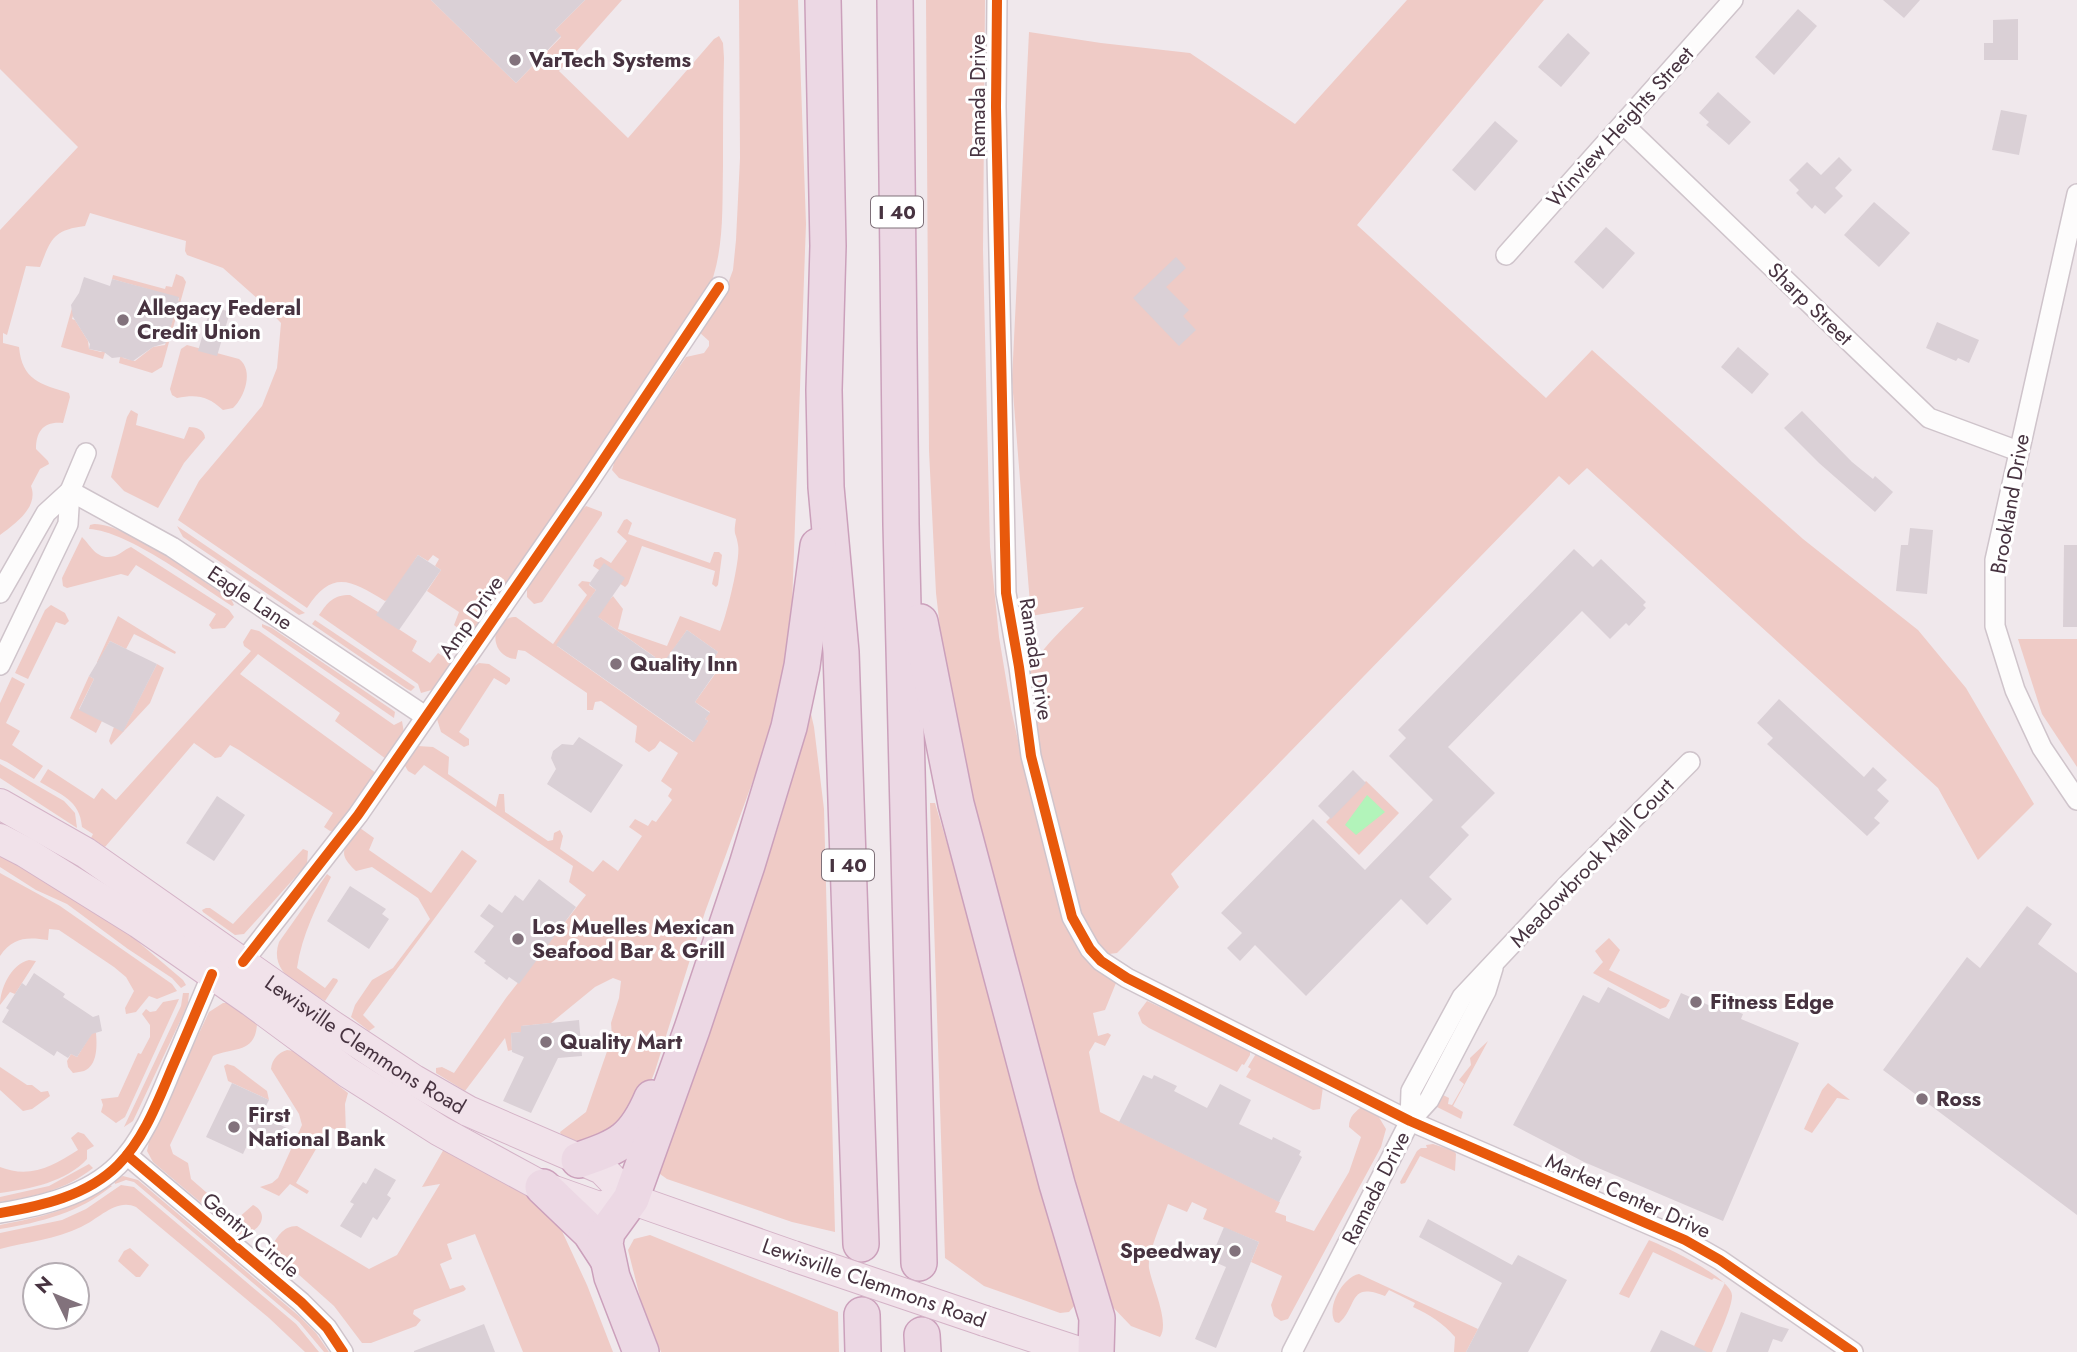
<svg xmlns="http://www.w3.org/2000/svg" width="2077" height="1352" viewBox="0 0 2077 1352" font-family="Jost,sans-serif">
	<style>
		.green { fill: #efcbc6 }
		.water { fill: #b2f4ba }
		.building { fill: #dad0d6 }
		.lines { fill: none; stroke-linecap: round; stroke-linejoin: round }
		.minor-casing { stroke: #cfc4cb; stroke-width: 22 }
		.primary-casing { stroke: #d4b3c7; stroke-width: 32 }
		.motorway-casing { stroke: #cba0bb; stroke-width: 38 }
		.minor { stroke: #fdfcfc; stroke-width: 19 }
		.primary { stroke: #f1e2ea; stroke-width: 30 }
		.motorway { stroke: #ecd8e4; stroke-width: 35 }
		.primary-bridge-casing { stroke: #d4b3c7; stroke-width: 32; stroke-linecap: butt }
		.primary-bridge { stroke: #f1e2ea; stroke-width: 30 }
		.cycleway-casing { stroke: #fff; stroke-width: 15 }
		.cycleway { stroke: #e8590c; stroke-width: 10 }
		.poi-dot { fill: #82727c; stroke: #fff; stroke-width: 2.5 }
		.labels { text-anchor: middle; stroke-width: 6; stroke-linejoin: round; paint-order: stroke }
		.shield { fill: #fff; stroke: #7e7079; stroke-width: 2 }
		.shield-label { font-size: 19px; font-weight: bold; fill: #473340 }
		.poi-label { font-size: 21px; font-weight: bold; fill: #473340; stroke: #fff; text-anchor: start }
		.street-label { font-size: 21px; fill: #473340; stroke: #fff }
	</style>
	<rect width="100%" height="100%" fill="#f0e8ec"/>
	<g class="green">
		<path d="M0,0h431l85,83 45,-46 -6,-7 30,-30h37l-63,71 69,67 86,-99 5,-3 4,7 1,15c-1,36 -1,72 -1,108 -1,46 2,90 -18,132l-234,337 -6,-1 -11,-9 5,-13 -32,-21 14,-21 -6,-4 4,-7 -6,-4 -5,6 -10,-6 -28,43 -5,3c-34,-21 -53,-32 -78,7l-129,-88 21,-39 63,-75 15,-38 4,-45 -22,-23 -36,-32 -36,-13 -2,-4 1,-10 -96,-28 -5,13c-32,4 -34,13 -45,41l-14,-1 -19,69 -4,-2v10l16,4c3,33 21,37 50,46l1,4 -7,26c-19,-2 -27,8 -27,26l12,12 1,3 -9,5 -9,17c8,21 -16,38 -31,49v-305l78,-83 -78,-78z"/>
		<path d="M739,0h59l8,224 -15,409 -18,85 -11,38 -57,156 -50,159 -13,33 -51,40 -29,-7 -2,-5 26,-20 26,-75 -1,-14 8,-25 2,-17 -8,-3 -18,9 -44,36 -30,3v6l-10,1 1,17 -4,1 -3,-13 -40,53 -29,-18v-5l6,-1 12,6 52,-75 80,-103 -17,-13 4,-16 -149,-101 -9,10 -7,-4 -4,-7 14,-18 15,1 16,10 -1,17 48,33 3,-13h5l1,18 43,29 5,-1 1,-7 6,-3 3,6 -3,13 33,23 10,-12 15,11 24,-35 -13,-9 6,-8 13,7 4,-6 4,2 16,-22 -4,-4 4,-7 -11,-8 17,-28 -18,-12 -5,7 -6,4 -14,-10 2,-16 -36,-25 -6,1 -2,8h-6v-17l-62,-42 -7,-1 -2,9c-28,-2 -27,-42 0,-42l37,27 34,-49 -9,-10 4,-4 8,1 -1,3 7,5 -39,56 136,96 15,-21 -3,-2 5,-7 -15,-10 25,-35 -8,-6 6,-9 -31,-22 -31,44 -1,-17 -60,-42 18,-19 10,13 -5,20 49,17 13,-30 40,15c6,-13 21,-73 18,-86 -2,-14 -5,-8 -2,-26l-117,-41 -7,-8 3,-11 71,-102 18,-4 5,-7v-5l-10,-9 24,-35 10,-27 3,-30 4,-82z"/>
		<path d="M926,0h59l-2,250 7,297 9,90 12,72 19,85 37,133 18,30 31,26 -11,27 -12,3 5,23 10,-3 3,2 -6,11 -10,-4 -6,10 11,60 180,90 -5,10 11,4v5l28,10 35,-59 12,-35 -12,-10c0,-11 6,-15 15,-22l13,9 9,15 -5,18 -93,172 -7,2 -7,-5 -3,-11 11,-29 -31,-14 8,-20 -56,-23 4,-10 -15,-7 -5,10 -19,-8c-5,15 -21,50 -19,64 3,18 21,54 11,69l-29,-11 -25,-26 -139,-496 -22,-132 -9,-79 -7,-142z"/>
		<path d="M1407,0h137l-187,225 189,173 46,-48 211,189 115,91 48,58 68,116 -56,56 -40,-72 -351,-320 -18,17 -10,-9 -388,398 8,13 -54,58 -8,8 -8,1c-40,-28 -65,-175 -74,-225 -2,-12 -11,-42 -7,-52 9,-27 37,-49 56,-70l-53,9 -19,-236 17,-348 72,11 89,10 105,71z"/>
		<path d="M176,274l7,3 3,5 -24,85 -10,6 -33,-10 2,-10 2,5 12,3 18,-14 12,-2 14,-47 -67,-19 1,-4 52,14 1,-3 6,1z"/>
		<path d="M72,308l3,1 -3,10 3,1 13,21 1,8 12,3 5,-3 -3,10 -42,-12z"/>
		<path d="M187,345l52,14c15,11 6,38 -6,49l-10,2c-15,-14 -26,-16 -46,-12l-5,-3 -2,-6 11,-40z"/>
		<path d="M131,410l7,4 -2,11 48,14 5,-12c7,0 16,3 16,11l-21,25 -26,45 -34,-17 -13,-14 16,-60z"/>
		<path d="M586,506l16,6v3l-60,87 -8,2 -7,-7v-11l52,-74z"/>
		<path d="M627,519l5,4 -4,11 82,29 4,-11h5l3,3 -4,30 -2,2 -4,-3 3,-13 -73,-25 -14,38 -3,3 -32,-21 2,-6 6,-3 10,6 16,-22 -10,-9 7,-12z"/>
		<path d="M94,524c33,-1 107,57 137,75l3,6 -2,1c-34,-22 -104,-75 -143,-77l1,-4z"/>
		<path d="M177,526l128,87 -6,2 -116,-78z"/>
		<path d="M82,537c10,10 15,24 33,19 6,-2 10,-7 16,-9l98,63 5,7 -9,11 -13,1 -3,-4 7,-11 -80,-49 -8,11 -7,-2 -54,14 -4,-2 -1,-8z"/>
		<path d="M350,595l28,17 -1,3 40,26 -5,10 18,12 8,-10 11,7 1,8 -15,21 -14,4 -3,-9 -99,-69c9,-13 14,-20 31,-20z"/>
		<path d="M51,605l14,8 4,8 -4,4 -9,-3 -28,57 -13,-6 30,-63z"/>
		<path d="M118,616l58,36 -1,2 -41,-20 -8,15 -16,-8 -12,22 -1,-1z"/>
		<path d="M315,620l100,67 -4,4 -4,-2 -95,-65z"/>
		<path d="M262,624l10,4 119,81 4,3 -1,6 -132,-91z"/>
		<path d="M251,629l8,2 135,94 8,-4 2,12 -18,26 -51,-38 5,-8 -82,-59 -18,20 136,99 -39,58h-7l-6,-4 9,-14 -94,-63 -9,-5 -9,12 -6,1 -21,-15 -89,104 -14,-9 2,-4 -11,-7c-2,-27 -21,-32 -42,-45l8,-13 46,30 8,-11 14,12 135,-149 -7,-5 -1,-4z"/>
		<path d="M2018,639h59v128l-35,-53z"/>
		<path d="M479,663l10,1 21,14v3l-4,4 -12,-7 -35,54 10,7v6l-5,2 -23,-15 -4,-13 32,-49z"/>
		<path d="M157,664l7,4 -14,35 -39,42 -2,-4 5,-14 9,4z"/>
		<path d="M89,676l5,3 -15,30 23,12 -6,12 -26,-15z"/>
		<path d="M12,677l13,7 -19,39 14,8 -8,14 31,21 -9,13 -27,-17 -7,-3v-56z"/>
		<path d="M809,705l5,22 10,82 11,423 -43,-10 -125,-43 -7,-5 -2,-5 120,-341 28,-97z"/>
		<path d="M0,764l64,37 11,12 2,15 -77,-50z"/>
		<path d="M1366,781l33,32 -40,42 -33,-33z"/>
		<path d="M930,803h5l82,275 58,227 -6,7 -9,1 -76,-27 -39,-28z"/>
		<path d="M360,828l14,10 -5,12 62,43 31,-43 15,11 -114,154 12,12 -6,4 -18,-14 4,-12 17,-25 21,-12 37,-49 -12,-21 -46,-31 -16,4c-21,-19 -11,-24 4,-43z"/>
		<path d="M303,849l5,2 -1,13 -63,70 -9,1 -32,-23 -1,-2 4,-2h4l23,16z"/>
		<path d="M0,855l116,68 67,57 3,5 -5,3 -9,-10 -44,-29 -61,-45 -31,-14 -36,-23z"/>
		<path d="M0,873l60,33 112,78 5,7 -20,8 -8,-3 -13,16 -10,2 -1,-6 9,-17 -8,-14 -12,-10 -55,-37 -10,-1 -1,11c-21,-3 -35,-3 -48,16z"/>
		<path d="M327,874l4,3c-14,29 -29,57 -34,91l28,20 8,-10 4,1 1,2 -13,20c-23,-15 -57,-27 -46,-59z"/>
		<path d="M1609,938l11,12 -11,20 61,30 -4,7 -6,2 -67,-36 10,-11 -8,-11z"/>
		<path d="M29,960l7,1 -21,33 -5,-2 -10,13c0,-16 11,-41 29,-45z"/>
		<path d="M183,993h6l-1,10 -5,12 -50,106 -9,6 57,-121z"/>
		<path d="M179,999l-54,118 -9,6 -15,-11 2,-7 -2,-6 17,-2 20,-44 3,1 9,-17v-12l-8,-11 4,-5 4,3 6,-1 7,-9z"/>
		<path d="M1147,1001l103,48v6l-6,10 -2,-1 -5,8 -88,-44 -7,-5 -4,-10z"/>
		<path d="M223,1003h7l27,20c-1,31 -24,24 -44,33l-43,89 3,9 15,9 3,16 46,40 16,-14c20,10 3,32 -15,29l-85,-72 -6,-11 3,-14 59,-125z"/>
		<path d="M92,1033h4c1,12 2,32 -12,38 -3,1 -7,1 -11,2l-5,-6 -1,-6 4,-7 6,3z"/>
		<path d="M1488,1041l-35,65 10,6 -2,7 -26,-13 6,-12 8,4 -1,6 4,1 12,-21 -5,-4 12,-15 -1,-7z"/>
		<path d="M287,1050l7,1 54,42 -3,11 1,30 -17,-7 -33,56 13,8 -2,3 -17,-10 -11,12 -19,-9 12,-4 6,-5 24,-53 -3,-11 -28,-45c1,-10 7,-16 16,-19z"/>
		<path d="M1257,1052l66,35 -3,22 -7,1 -67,-33 5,-8 -3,-2z"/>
		<path d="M227,1064l7,2 33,25 2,9 -41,-19 -4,-15z"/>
		<path d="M0,1067l27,18h5l9,7 7,-1 2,5 -18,13 -9,2 -23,-21z"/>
		<path d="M1828,1083l22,17 -13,-2 -25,35 -8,-4 18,-39z"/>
		<path d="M78,1132l6,2 10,12 -7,4v9c-21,23 -57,30 -87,34v-26c30,12 53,-1 78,-17l-7,-12z"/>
		<path d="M1433,1144l21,7 2,3 -1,17 -35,-15 -15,27 -4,1 -1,-2 17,-31 4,-3h6l-1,-3z"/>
		<path d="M444,1149l101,57 16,23 26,56 26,67h-90l-48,-118 -28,10 5,15 -12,5 10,25 13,-4 3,4 -2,2 -50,19 -1,4 8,6 -5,6 -45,17h-9l-28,-37 -64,-57c7,-11 12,-23 27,-23l72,43 28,-14 43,-71 -18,3z"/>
		<path d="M89,1164l4,4c-28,22 -58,29 -93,34v-5l49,-11z"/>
		<path d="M123,1176l15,4 161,136 17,17 13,19h-5l-25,-30 -165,-140 -8,-2 -11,4 -1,-4z"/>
		<path d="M108,1184l4,2c-34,27 -70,36 -112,43v-4c45,-9 71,-14 108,-41z"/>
		<path d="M121,1185l13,2 162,137 23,28h-14l-36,-34 -133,-111c-20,-9 -37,12 -55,20 -24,12 -55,15 -81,22v-16l62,-13 24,-11z"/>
		<path d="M650,1235l188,77 1,40h-178l-20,-51 -13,-51 6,-11z"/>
		<path d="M1649,1240c16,7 84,38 83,56 0,12 -15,43 -20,56h-17l2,-4 -3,-2 31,-63 -11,-5 -2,2 -59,-28 -24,46 -10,-4z"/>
		<path d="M130,1248l19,17 -9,12h-4l-18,-16 6,-10z"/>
		<path d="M1359,1274l119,55 -12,23h-12l1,-15c-12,-14 -25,-22 -42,-30l2,-4 -26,-13 -4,6c-37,-15 -27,10 -46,27l-4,-1c-9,-15 8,-45 24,-48z"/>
	</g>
	<path class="water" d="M1367,795l18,17 -29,23 -11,-10z"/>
	<g class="building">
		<path d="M431,0h154l-30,30 6,6 -45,47z"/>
		<path d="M1883,0h37l-16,18z"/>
		<path d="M1798,9l19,17 -43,49 -19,-18z"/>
		<path d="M2018,19v41h-34v-17h9v-23z"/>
		<path d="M1568,33l22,20 -29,34 -23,-20z"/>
		<path d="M1718,92l33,30 -22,23 -23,-20 3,-3 -10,-9z"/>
		<path d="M2001,110l26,5 -8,40 -27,-5z"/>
		<path d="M1495,121l23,20 -43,50 -23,-21z"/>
		<path d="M1839,157l13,13 -17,18 8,8 -18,18 -10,-9 -3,4 -16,-16 3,-3 -10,-10 18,-18 14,13z"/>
		<path d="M1874,202l36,31 -31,34 -35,-32z"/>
		<path d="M1606,227l29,26 -32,36 -29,-27z"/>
		<path d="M1176,257l10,11 -20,19 23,23 -6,6 13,14 -17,16 -46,-48z"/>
		<path d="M84,277l26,9 2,-7 67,18 -1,4 4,1 -4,15 -4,-1 -8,27 -13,4 -20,14 -12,-4 -9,1 -8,-6 -15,-3 1,-5 -17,-27 -2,-12 8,-12z"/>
		<path d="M211,306l19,6 -13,44 -19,-5z"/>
		<path d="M1937,322l42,18 -10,23 -11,-5 -2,3 -30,-13z"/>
		<path d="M1738,347l31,27 -17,20 -31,-27z"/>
		<path d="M1802,411l50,51 21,17 2,-3 18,16 -18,20 -56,-49 -35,-35z"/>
		<path d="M1910,528l23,2 -6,64 -31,-3 5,-46h7z"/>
		<path d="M2064,545h13v82h-14z"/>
		<path d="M1574,549l19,18 8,-8 45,43 -3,3 3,3 -17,18 -3,-3 -16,16 -28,-28 -134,136 47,46 -34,34 8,8 -40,42 23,22 -25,26 -26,-26 -95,97 -51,-51 -15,16 -13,-13 15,-15 -21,-20 92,-94 52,51 68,-70 -44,-44 17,-18 -8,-8z"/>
		<path d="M418,555l23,15 -42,60 -23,-15z"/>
		<path d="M604,563l21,15 -27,39 65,46 24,-33 31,22 -6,9 8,5 -25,36 15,11 -5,6 3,2 -14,21 -138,-97 40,-55 -7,-6z"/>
		<path d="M110,641l47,23 -34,68 -44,-22 15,-31 -5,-3z"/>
		<path d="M1779,699l85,78 9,-10 14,13 -10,10 12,11 -15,17 6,5 -13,13 -100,-92 6,-6 -16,-15z"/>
		<path d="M579,737l44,28 -32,48 -44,-29 9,-15 -5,-11 2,-7 9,-7 11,1z"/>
		<path d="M1353,770l13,13 -35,36 -13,-13z"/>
		<path d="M217,796l28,19 -31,46 -28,-18z"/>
		<path d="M539,879l37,28 -57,77 -10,-7 -2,3 -23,-17 2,-2 -12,-9 20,-26 -14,-10 9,-12 13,9 13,-18 8,6z"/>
		<path d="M350,886l36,23 -4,5 7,5 -20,30 -42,-28z"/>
		<path d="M2027,906l25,18 -14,20 39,29v242l-194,-145 84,-113 13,11z"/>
		<path d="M34,973l31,21 -2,3 30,20 6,-2 3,16 -10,3 -15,23 -6,-3 -3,4 -11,-7 -3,5 -52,-34 7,-12 -3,-2 16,-25 4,3z"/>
		<path d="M1608,987l61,32 12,-26 41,18 2,-5 19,8 -2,5 58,24 -76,178 -139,-59 -71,-37 70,-130 16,8z"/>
		<path d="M579,1020l3,36 -24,2 -27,55 -28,-12 21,-44 -12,-5 -1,-19 10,-1v-6z"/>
		<path d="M1143,1075l9,4 2,-4 23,11 -3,5 33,17 13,-24 31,16 -12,24 33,16 1,-3 28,14 -2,4 3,2 -23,45 -160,-80z"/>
		<path d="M232,1083l37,17 -8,16 28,13 -10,21 -28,-13 -8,17 -37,-17z"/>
		<path d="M375,1168l21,12 -9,15 4,3 -14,22 -4,-3 -12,21 -21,-12 14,-22 -4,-2 13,-20 3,2z"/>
		<path d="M1428,1219l84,46 6,-10 49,25 -39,72h-62l36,-69 -83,-46z"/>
		<path d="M1224,1227l35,15 -43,106 -21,-9 31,-72 -16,-7z"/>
		<path d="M1741,1312l37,14 11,3 -7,13 -9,-3 -5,13h-42z"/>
		<path d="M484,1324l11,28h-81v-1z"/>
		<path d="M1661,1330l46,22h-57z"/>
	</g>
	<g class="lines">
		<defs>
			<g id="minor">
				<path d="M997,0l-1,107 10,486 13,74 12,89 41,161 18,32 11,12 26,17 283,143 275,119 35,20 133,92"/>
				<path d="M1623,124l306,294 89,33"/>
				<path d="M2077,194l-82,366v66l20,64 27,58 35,52"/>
				<path d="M1506,255l227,-255"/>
				<path d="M70,491l102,56 253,169"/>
				<path d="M0,593l46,-80 24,-22"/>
				<path d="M0,665l68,-141 2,-33 16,-38"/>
				<path d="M243,962l115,-147 229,-331 132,-197"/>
				<path d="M1410,1121l1,-30 51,-94 107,-114 121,-121"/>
				<path d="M127,1155l174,147 26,26 16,24"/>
				<path d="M0,1213c41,-7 87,-17 118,-48 26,-26 40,-64 54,-97 14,-32 27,-63 40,-94"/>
				<path d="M1292,1352l118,-231 19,-21 57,-109 7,-23"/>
			</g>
			<g id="primary">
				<path id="s1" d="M0,804l86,49 245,172 83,55 54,31 134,58 29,30 162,57"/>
				<path d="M0,839l25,13 114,71 112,78 96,71 93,59 103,56 56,20 32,-8"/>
				<path d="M985,1321l94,31"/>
			</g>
			<g id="motorway">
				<path d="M823,0l5,246 -4,144 2,97 15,165 20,592"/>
				<path d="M895,0l6,524 18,739"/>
				<path d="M920,622l36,182 101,380 40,134 -1,34"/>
				<path d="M579,1160c41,-14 55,-20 73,-62"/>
				<path d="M543,1187l47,45 17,26"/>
				<path d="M862,1315l1,37"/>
				<path d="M922,1335l1,17"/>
				<path d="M641,1352l-29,-75 -7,-33 2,-12 24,-33 61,-170 55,-164 42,-138 13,-61 16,-120"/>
			</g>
		</defs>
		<use href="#minor" class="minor-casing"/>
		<use href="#primary" class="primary-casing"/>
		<use href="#motorway" class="motorway-casing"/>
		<use href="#minor" class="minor"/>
		<use href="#primary" class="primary"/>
		<use href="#motorway" class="motorway"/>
		<defs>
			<path id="primary-bridge" d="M793,1256l192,65"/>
		</defs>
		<use href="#primary-bridge" class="primary-bridge-casing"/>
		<use href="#primary-bridge" class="primary-bridge"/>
		<defs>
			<g id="cycleway">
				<path d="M997,0l-1,107 10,486 13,74 12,89 41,161 18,32 11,12 26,17 283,143 275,119 35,20 133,92"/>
				<path d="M243,962l115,-147 229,-331 132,-197"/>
				<path d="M127,1155l174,147 26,26 16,24"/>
				<path d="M0,1213c41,-7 87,-17 118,-48 26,-26 40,-64 54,-97 14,-32 27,-63 40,-94"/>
			</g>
		</defs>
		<use href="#cycleway" class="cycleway-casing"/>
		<use href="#cycleway" class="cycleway"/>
	</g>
	<g class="poi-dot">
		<circle cx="515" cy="60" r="7"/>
		<circle cx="123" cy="320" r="7"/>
		<circle cx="616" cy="664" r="7"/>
		<circle cx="518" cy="939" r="7"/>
		<circle cx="1696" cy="1002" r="7"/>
		<circle cx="546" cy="1042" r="7"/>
		<circle cx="1922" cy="1099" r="7"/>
		<circle cx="234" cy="1127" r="7"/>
		<circle cx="1235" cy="1251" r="7"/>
	</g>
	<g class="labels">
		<g class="shield">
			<rect x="871" y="196.5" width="52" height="31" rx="5"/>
			<rect x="822" y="849.5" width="52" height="31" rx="5"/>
		</g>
		<g class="shield-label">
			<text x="897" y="219">I 40</text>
			<text x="848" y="872">I 40</text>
		</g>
		<g class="poi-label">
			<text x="529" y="67">VarTech Systems</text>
			<text x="137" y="315">Allegacy Federal<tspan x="137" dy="24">Credit Union</tspan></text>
			<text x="630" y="671">Quality Inn</text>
			<text x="532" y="934">Los Muelles Mexican<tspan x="532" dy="24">Seafood Bar &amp; Grill</tspan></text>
			<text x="1710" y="1009">Fitness Edge</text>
			<text x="560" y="1049">Quality Mart</text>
			<text x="1936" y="1106">Ross</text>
			<text x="248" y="1122">First<tspan x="248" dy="24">National Bank</tspan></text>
			<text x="1221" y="1258" text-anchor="end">Speedway</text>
		</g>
		<g class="street-label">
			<text transform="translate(978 96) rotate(-90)" y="7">Ramada Drive</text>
			<text transform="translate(1620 127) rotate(-48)" y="7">Winview Heights Street</text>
			<text transform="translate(1810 304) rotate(44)" y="7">Sharp Street</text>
			<text transform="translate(2010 504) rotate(-80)" y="7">Brookland Drive</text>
			<text transform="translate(250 598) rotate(34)" y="7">Eagle Lane</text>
			<text transform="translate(471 617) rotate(-55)" y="7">Amp Drive</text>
			<text transform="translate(1036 659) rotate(81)" y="7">Ramada Drive</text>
			<text transform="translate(1592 863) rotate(-46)" y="7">Meadowbrook Mall Court</text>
			<text dy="7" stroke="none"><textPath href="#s1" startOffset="438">Lewisville Clemmons Road</textPath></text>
			<text transform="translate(1376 1188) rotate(-63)" y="7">Ramada Drive</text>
			<text transform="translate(1628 1196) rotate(24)" y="7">Market Center Drive</text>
			<text transform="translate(251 1235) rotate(40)" y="7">Gentry Circle</text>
			<text transform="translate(874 1283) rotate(19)" y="7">Lewisville Clemmons Road</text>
		</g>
	</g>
	<g transform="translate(56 1296) rotate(313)"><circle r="33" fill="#ffffff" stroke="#b5adb3" stroke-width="2"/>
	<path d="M0-5L12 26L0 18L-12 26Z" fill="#82727c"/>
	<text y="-10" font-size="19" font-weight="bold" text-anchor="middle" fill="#473340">N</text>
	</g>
</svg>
